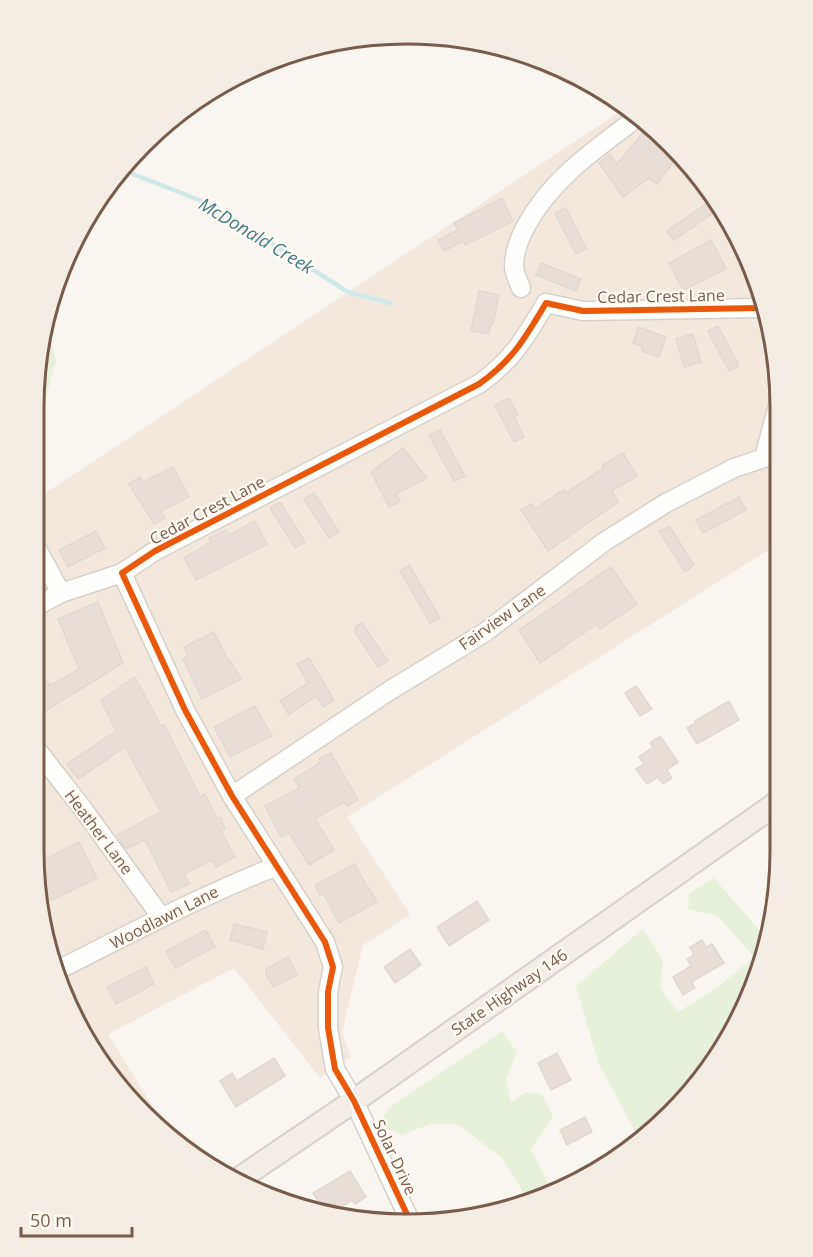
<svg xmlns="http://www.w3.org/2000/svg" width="813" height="1257" viewBox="0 0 813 1257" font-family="'Open Sans',sans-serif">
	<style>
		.residential { fill: #f2e8de }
		.green { fill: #e7f0db }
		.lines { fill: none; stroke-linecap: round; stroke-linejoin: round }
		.stream { stroke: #d0e8ea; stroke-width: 4.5 }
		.building { fill: #e6ded7; stroke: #e2d8d2; stroke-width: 1.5 }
		.minor-casing { stroke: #d7d1cb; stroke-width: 21 }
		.major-casing { stroke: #dad1cc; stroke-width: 26 }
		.minor { stroke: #fefefd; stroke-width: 18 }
		.major { stroke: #f3eee8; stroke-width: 22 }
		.cycleway-casing { stroke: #fffaf3; stroke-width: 10 }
		.cycleway { stroke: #e8590c; stroke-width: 6 }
		.labels { text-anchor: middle; stroke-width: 4.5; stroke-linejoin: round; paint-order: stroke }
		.street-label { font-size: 16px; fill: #7a5c4d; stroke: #fffaf3 }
		.water-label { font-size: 18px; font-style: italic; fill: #437c86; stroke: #fffaf3 }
		.rim { fill: none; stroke: #7a5c4d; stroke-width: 3 }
	</style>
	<rect width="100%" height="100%" fill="#f9f5f0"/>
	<path class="residential" d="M624,109l29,16 88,116 38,141 -1,162 -431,273 63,98 -47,30 -21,87 9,25 -31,21 -86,-110 -126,66 55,89 -2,4 -65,-69 -43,-88 -20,-120 2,-350z"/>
	<g class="green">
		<path d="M46,325l10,35 -20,75v-78z"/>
		<path d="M714,878l52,60 -15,56 -63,102 -49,43 -40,-75 -23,-78 67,-57 20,31 -3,28 18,24 40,-25 36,-30 -36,-41 -30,-7 1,-15z"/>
		<path d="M502,1031l15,21 -11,27 5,24 14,-11 17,2 11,22 -22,33 20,41 -23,10 -26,-42 -45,-34h-27l-28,11 -23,-11 10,-16z"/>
		<path d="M606,1153h17l-9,8 -36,17 -3,-7z"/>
	</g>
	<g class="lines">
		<path class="stream" d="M120,169l92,36 136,87 42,11"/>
	</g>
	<g class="building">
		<path d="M650,124l27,33 -20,27 -8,-6 -26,19 -24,-34 11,-9 7,10z"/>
		<path d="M502,198l11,23 -48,24 -2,-4 -19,10 -6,-11 20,-10 -4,-7z"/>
		<path d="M706,204l7,9 -39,27 -7,-9z"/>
		<path d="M566,208l20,40 -10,6 -21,-41z"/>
		<path d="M711,240l15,29 -43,21 -14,-27z"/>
		<path d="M541,263l40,16 -5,12 -40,-16z"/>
		<path d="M479,291l20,4 -6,29 -2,-1 -2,11 -18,-3z"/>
		<path d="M718,326l21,40 -10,5 -21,-40z"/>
		<path d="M638,327l28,10 -7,20 -17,-6 1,-4 -10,-4z"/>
		<path d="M693,334l8,28 -17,5 -8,-28z"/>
		<path d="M509,398l9,17 -4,2 10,20 -10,5 -19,-37z"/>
		<path d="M440,430l25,46 -11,5 -25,-46z"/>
		<path d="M403,448l24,30 -31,16 4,8 -11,5 -18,-35z"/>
		<path d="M623,453l14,23 -25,15 6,11 -70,49 -27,-41 11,-6 3,5 29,-20 2,4 38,-25 -2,-3z"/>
		<path d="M173,467l16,30 -28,14 4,7 -11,6 -25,-40 11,-7 3,5z"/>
		<path d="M314,493l25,39 -10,6 -25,-39z"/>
		<path d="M739,497l7,13 -43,23 -7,-13z"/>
		<path d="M280,502l25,40 -10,6 -25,-40z"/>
		<path d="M255,521l12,23 -71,36 -12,-22 27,-16 -2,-4 17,-8 3,5z"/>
		<path d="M670,527l24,38 -9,7 -26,-41z"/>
		<path d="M96,531l9,17 -37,19 -9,-17z"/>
		<path d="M409,565l31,53 -10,5 -30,-52z"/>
		<path d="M611,567l26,37 -37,25 -3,-5 -57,39 -21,-33z"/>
		<path d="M98,602l25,61 -89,55v-56l16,24 29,-17 -21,-50z"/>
		<path d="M362,623l26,38 -10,6 -23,-35v-5z"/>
		<path d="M214,632l16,31 1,-1 10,17 -39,20 -19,-40 5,-3 -4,-9z"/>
		<path d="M309,658l25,42 -11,7 -7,-11 -27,19 -9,-14 28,-18 -11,-19z"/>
		<path d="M135,677l26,49 3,-2 36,73 5,-3 12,25 3,-2 5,11 -4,3 14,26 -19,10 -4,-7 -28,14 5,10 -18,8 -26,-52 -19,9 -9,-14 44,-23 -36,-65 -47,32 -11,-15 49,-33 -15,-31z"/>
		<path d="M636,686l16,23 -12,7 -15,-23z"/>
		<path d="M729,701l10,19 -42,24 -10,-16 9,-5 -1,-2z"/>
		<path d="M255,706l17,30 -42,21 -16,-30z"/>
		<path d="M660,736l18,26 -11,8 5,8 -9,6 -5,-7 -11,7 -11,-15 8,-5 -5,-7 14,-10 -3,-4z"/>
		<path d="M331,753l27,47 -11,6 -3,-4 -29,17 19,31 -25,15 -20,-32 -8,4 -16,-31 35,-18 -6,-9 27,-17 -2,-3z"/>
		<path d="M79,842l18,36 -55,27 -6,-41z"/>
		<path d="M355,864l13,25 1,-1 8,14 -38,21 -16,-30 -3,2 -5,-10z"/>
		<path d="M477,901l12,19 -40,26 -12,-19z"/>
		<path d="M234,924l33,8 -4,17 -33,-9z"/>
		<path d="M206,930l9,17 -40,21 -9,-17z"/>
		<path d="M702,940l4,7 6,-3 12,19 -33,19 4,6 -12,7 -10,-18 18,-11 -4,-7 7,-4 -4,-8z"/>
		<path d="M410,949l11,16 -26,18 -11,-16z"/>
		<path d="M288,957l9,18 -24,12 -7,-13v-5z"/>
		<path d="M146,967l8,17 -38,20 -9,-17z"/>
		<path d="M557,1053l14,27 -20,10 -13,-27z"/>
		<path d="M274,1058l11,18 -49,31 -16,-26 12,-8 5,8z"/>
		<path d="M585,1117l7,15 -25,13 -7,-15z"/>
		<path d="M350,1171l16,26 -11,7 -3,-4 -19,12 -9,-2 -11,-17z"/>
	</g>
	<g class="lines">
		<defs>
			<g id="minor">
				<path d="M521,288c-3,-7 -7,-15 -7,-22 0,-15 5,-27 12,-40 26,-48 70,-77 112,-109"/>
				<path d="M764,457l15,-55"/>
				<path d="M35,545l26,48"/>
				<path d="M35,607l26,-14 61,-20"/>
				<path d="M34,746l49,63 79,109"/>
				<path d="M232,796l157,-105 95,-58 120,-91 62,-39 68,-35 45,-15"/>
				<path d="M54,972c74,-37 146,-76 223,-106"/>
				<path d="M411,1223l-57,-122 -19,-32 -7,-41v-36l5,-25 -8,-25 -93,-146 -47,-86 -63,-137 33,-22 324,-167c34,-24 46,-46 67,-81l37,8 176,-3"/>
			</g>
			<path id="major" d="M239,1179l115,-78 423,-298"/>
		</defs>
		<use href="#minor" class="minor-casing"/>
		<use href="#major" class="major-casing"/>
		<use href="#minor" class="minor"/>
		<use href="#major" class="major"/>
		<defs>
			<path id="cycleway" d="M411,1223l-57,-122 -19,-32 -7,-41v-36l5,-25 -8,-25 -93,-146 -47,-86 -63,-137 33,-22 324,-167c34,-24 46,-46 67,-81l37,8 176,-3"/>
		</defs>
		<use href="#cycleway" class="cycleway-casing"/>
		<use href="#cycleway" class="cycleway"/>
	</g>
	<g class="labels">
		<g class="street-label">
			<text transform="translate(661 296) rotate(-1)" y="6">Cedar Crest Lane</text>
			<text transform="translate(207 510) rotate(-28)" y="6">Cedar Crest Lane</text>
			<text transform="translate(502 617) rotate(-35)" y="6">Fairview Lane</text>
			<text transform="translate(99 832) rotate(53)" y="6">Heather Lane</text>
			<text transform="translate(164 917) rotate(-27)" y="6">Woodlawn Lane</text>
			<text transform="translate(509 992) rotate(-35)" y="6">State Highway 146</text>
			<text transform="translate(395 1157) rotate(65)" y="6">Solar Drive</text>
		</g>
		<g class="water-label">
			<text transform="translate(256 236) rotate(31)" y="6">McDonald Creek</text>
		</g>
	</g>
	<path d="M0 0H813V1257H0ZM407 44H407A363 363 0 0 1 770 407V851A363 363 0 0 1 407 1214H407A363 363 0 0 1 44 851V407A363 363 0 0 1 407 44Z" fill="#f4ede6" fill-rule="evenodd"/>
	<path class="rim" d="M407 44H407A363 363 0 0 1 770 407V851A363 363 0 0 1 407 1214H407A363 363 0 0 1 44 851V407A363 363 0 0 1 407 44Z"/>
	<path d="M21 1227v9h111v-9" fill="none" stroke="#7a5c4d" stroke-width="3"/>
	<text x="30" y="1227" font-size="18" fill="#7a5c4d" stroke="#fffaf3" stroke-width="4.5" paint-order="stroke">50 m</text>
</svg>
